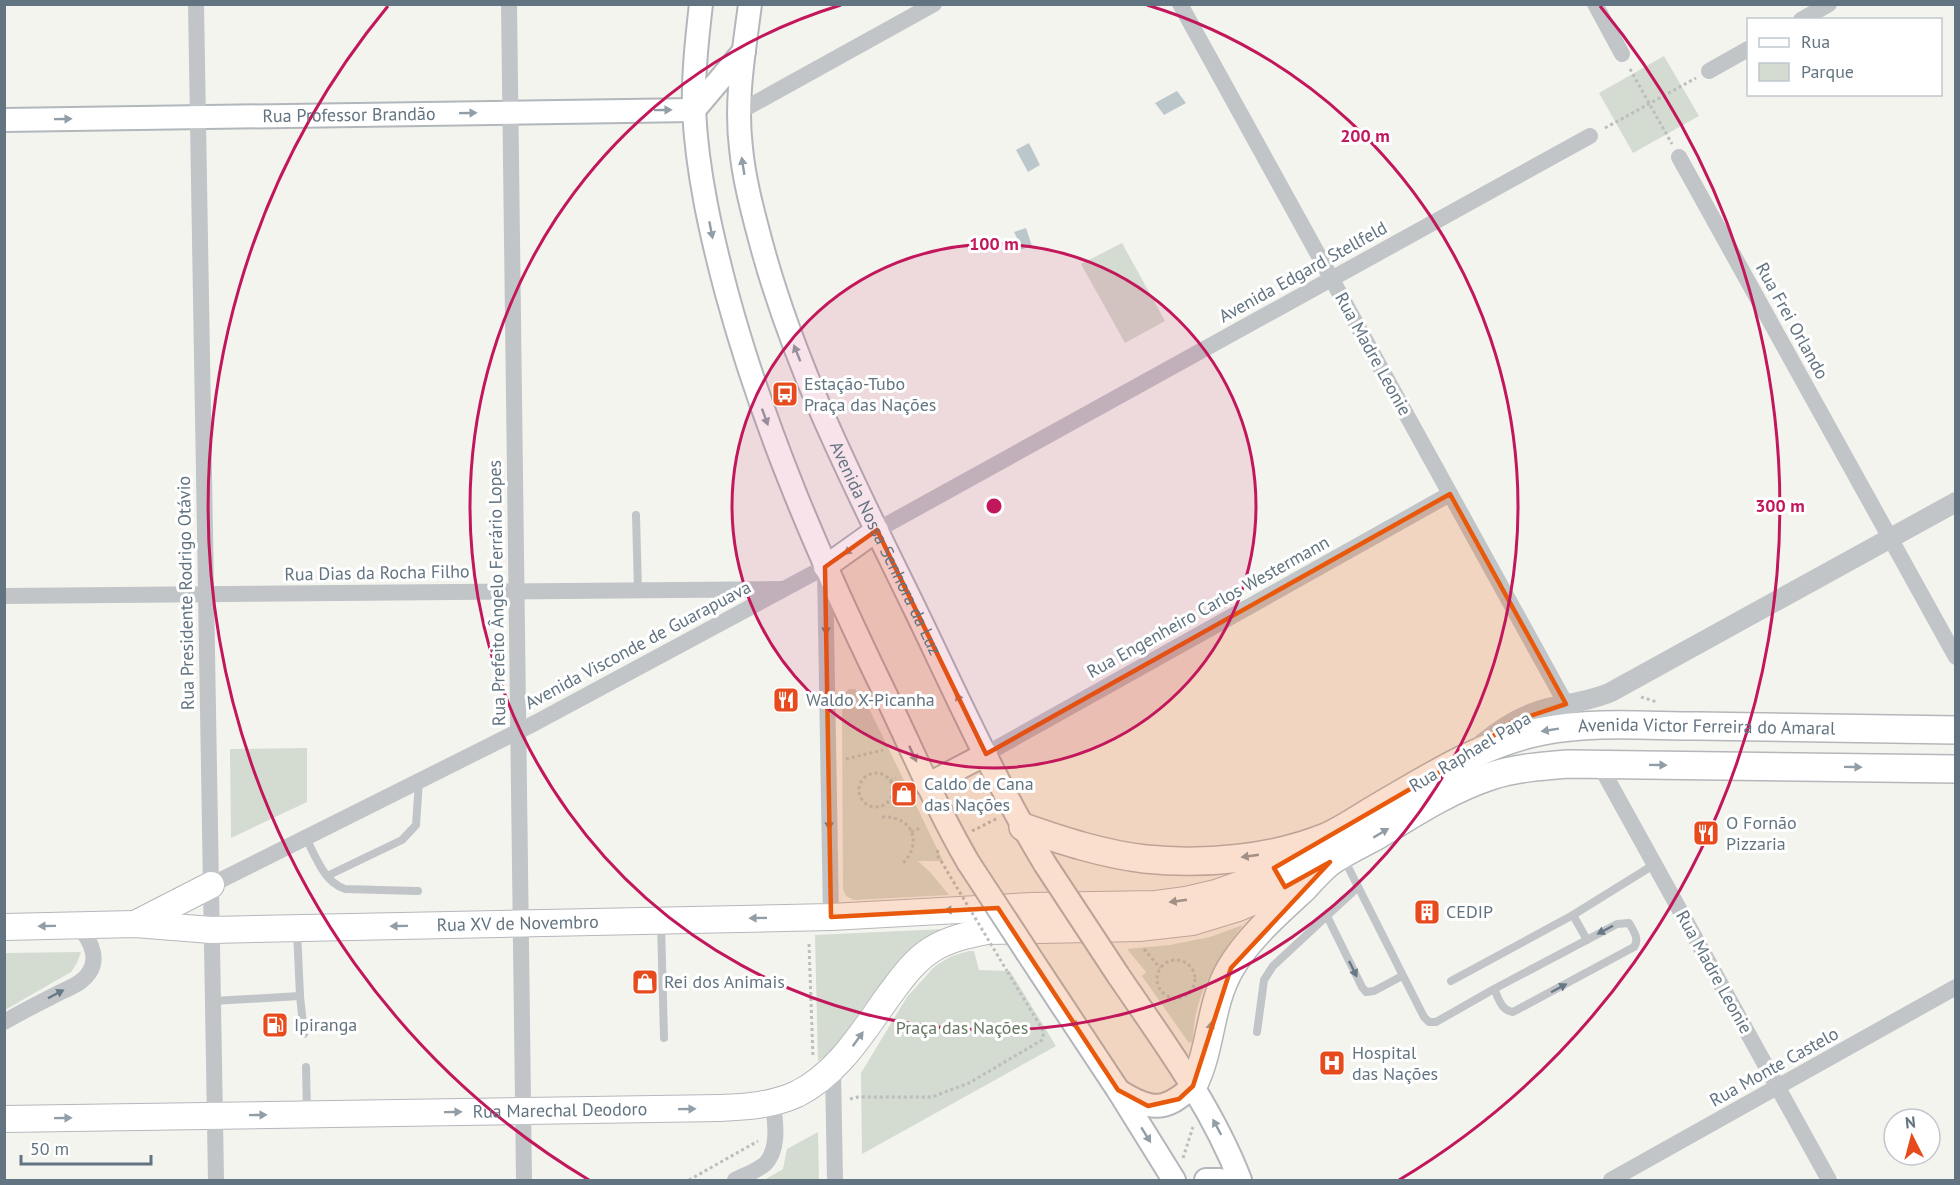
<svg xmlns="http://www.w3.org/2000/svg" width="1960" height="1185" viewBox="0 0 1960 1185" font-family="'PT Sans',sans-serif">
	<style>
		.green { fill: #d4dbd0 }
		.water { fill: #bcc7cc }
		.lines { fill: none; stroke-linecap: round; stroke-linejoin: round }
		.secondary-casing { stroke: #b1b7bb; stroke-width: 26 }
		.primary-casing { stroke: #b4b8bc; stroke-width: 28 }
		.trunk-casing { stroke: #b4b7ba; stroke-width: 30 }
		.path { stroke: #bbbdbf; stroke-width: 3; stroke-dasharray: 3 3; stroke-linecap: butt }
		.service { stroke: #c1c5c8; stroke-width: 8 }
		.minor { stroke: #c1c5c8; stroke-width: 16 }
		.tertiary { stroke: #c1c5c8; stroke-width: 20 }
		.secondary { stroke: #fff; stroke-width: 22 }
		.primary { stroke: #fff; stroke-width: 26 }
		.trunk { stroke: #fff; stroke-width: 27 }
		.secondary-bridge-casing { stroke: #b1b7bb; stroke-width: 26; stroke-linecap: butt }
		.path-bridge { stroke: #bbbdbf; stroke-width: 3; stroke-dasharray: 3 3; stroke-linecap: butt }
		.secondary-bridge { stroke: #fff; stroke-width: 22 }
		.oneway { fill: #919ea7 }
		.oneway2 { fill: #677885 }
		.marked { fill: #e8590c; fill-opacity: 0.2; stroke: #e8590c; stroke-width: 4.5; stroke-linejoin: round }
		.ring { fill: none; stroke: #c2185b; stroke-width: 3 }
		.labels { text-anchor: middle; stroke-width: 6; stroke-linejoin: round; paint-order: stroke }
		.street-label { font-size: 18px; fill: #627481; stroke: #fff }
		.poi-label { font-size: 18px; fill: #627481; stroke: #fff; text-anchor: start }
		.park-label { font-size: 18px; fill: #667861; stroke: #fff }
		.centre { fill: #c2185b; stroke: #fff; stroke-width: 3 }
		.ring-label { font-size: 18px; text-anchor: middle; font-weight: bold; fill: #c2185b; stroke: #fff; stroke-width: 6; stroke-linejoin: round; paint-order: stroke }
	</style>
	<rect width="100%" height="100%" fill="#f4f4ef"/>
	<g class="green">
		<path d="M1664,56l35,60 -66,37 -34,-60z"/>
		<path d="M1122,243l43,78 -40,22 -44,-79z"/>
		<path d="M849,689h6l9,9 79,163h-25l13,12 18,22 -95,5 -8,-4 -3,-7 -1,-181 2,-14z"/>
		<path d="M307,748v54l-76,36 -1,-89z"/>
		<path d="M1243,925c-19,25 -38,53 -46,84 -3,11 -3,22 -5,33l-3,1 -47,-67 4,-4 -19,-23 43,-4 40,-8z"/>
		<path d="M944,929c-51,28 -79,78 -113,123l-13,9 -3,-126z"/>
		<path d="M969,951h5l5,19 31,1 46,75 -194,108 -1,-81 46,-76 28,-31 17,-10z"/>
		<path d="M81,952l-4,11 -6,9 -66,38v-57z"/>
		<path d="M818,1132l1,48h-55l19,-11 4,-20z"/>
	</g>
	<g class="water">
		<path d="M1177,91l9,12 -22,12 -9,-12z"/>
		<path d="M1029,143l11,22 -12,7 -12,-22z"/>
		<path d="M1026,228l6,18 -19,6 -3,-7 7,-7 -3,-6z"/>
	</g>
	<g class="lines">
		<defs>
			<g id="secondary">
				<path d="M701,4c-4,35 -8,71 -7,106 3,62 17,124 33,184 37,136 93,265 154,391 29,60 54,120 87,177"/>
				<path id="s1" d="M750,4c-6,48 -15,96 -9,144 3,31 11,61 19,91 34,129 96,249 154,368 42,87 81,175 131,257"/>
				<path d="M694,110l50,-59"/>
				<path id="s2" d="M4,120l690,-10"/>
				<path d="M825,567l52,-37"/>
				<path d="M927,785l59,-31"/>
				<path d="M1040,972l78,118 56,90"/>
				<path d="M1118,975c45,66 93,130 122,205"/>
				<path d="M1119,1091c32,20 46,21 74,-5"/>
				<path d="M1206,1180h14"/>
			</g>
			<g id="primary">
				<path d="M135,924l76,-39"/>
				<path id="s3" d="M4,927l131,-3 76,6 620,-13 201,-11 124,-2 30,-4 30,-7 28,-10 64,-36"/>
				<path id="s4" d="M4,1119l716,-11c27,-1 53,-3 77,-14 42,-21 66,-63 93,-100 12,-16 24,-33 41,-44 17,-11 36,-15 56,-19l152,-3 53,-6 46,-14 24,-10 55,-29"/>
			</g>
			<g id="trunk">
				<path id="s5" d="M1023,827c40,14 80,27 122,32 58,6 127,0 181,-22 16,-7 32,-18 47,-27 54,-31 108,-67 170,-79 51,-10 104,-5 155,-5 86,2 172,3 258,4"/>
				<path d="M1193,1086c19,-38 16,-80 37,-117 18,-31 48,-57 74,-81 8,-9 17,-19 26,-26 14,-10 32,-18 48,-27 36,-22 73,-46 113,-59 25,-8 51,-10 77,-12l388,5"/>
			</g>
		</defs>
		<use href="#secondary" class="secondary-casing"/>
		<use href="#primary" class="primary-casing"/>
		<use href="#trunk" class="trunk-casing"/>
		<g class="path">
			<path d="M1630,69l42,75"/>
			<path d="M1605,128l91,-50"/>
			<path d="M1641,697l16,5"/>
			<path d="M846,759l37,-9"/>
			<circle cx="876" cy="790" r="17"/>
			<path d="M890,781l6,-3"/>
			<path d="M882,817c30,-2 42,26 20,47"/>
			<path d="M972,831l26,-13"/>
			<path d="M911,832l9,-4"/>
			<path d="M938,850l-1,5 4,6"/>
			<path d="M809,944l4,114"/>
			<path d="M1144,949l16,19"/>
			<circle cx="1176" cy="979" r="19"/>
			<path d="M850,1099l8,-2h74l37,-14 73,-43 2,-8 -37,-61"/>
			<path d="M1183,1158l10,-31"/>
			<path d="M689,1180l69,-39"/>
		</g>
		<g class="service">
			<path d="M636,515l2,76"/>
			<path d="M306,838c10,19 18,44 39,51l73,2"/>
			<path d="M1343,857l81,160 5,5h7l58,-33 123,-65 12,-1c4,7 11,16 5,24l-121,65c-12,-2 -14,-13 -19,-23"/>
			<path d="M327,876l75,-36 14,-15 3,-44"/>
			<path d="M1573,915l82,-51"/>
			<path d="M1327,916l35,71 4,5 8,-1 28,-15"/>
			<path d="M661,924l3,114"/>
			<path d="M297,930l3,66"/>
			<path d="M1451,981l122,-66 14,25"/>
			<path d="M213,1001l87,-5 4,38"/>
			<path d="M1257,1032l7,-52 9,-14 85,-79"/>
			<path d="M306,1067l1,45"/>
		</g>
		<g class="minor">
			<path d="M196,4l20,1176"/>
			<path d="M509,4l15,1176"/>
			<path d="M1180,4l386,700"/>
			<path d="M1595,4l27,50"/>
			<path d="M1801,20l28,-16"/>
			<path d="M1709,71l39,-22"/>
			<path d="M739,112l195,-108"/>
			<path d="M1679,157l277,500"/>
			<path d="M877,530l713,-394"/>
			<path d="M4,596l780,-7"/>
			<path d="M986,754l464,-260"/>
			<path d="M1599,764l230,416"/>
			<path d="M211,885l324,-162 290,-156 6,350"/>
			<path d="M4,1022c16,-9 31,-17 47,-25 9,-5 20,-9 29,-15 23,-17 13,-40 -3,-57"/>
			<path d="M833,1069l2,111"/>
			<path d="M735,1180c10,-5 22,-9 30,-16 15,-15 10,-43 8,-61"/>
			<path d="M1611,1180l345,-193"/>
		</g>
		<path class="tertiary" d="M1482,744c19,-16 41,-30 66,-36 21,-5 43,-7 63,-16l345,-190"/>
		<use href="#secondary" class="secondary"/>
		<use href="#primary" class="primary"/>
		<use href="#trunk" class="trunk"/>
		<defs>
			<g id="secondary-bridge">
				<path d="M968,862l72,110"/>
				<path d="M1045,864l73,111"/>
			</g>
		</defs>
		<use href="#secondary-bridge" class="secondary-bridge-casing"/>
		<path class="path-bridge" d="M941,861l66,110"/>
		<use href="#secondary-bridge" class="secondary-bridge"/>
	</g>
	<defs><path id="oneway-solid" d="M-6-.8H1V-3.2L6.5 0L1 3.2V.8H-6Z" transform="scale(1.5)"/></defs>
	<g class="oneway">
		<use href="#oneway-solid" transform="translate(663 110) rotate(-1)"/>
		<use href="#oneway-solid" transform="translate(468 113) rotate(-1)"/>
		<use href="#oneway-solid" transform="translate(63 119) rotate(-1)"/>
		<use href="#oneway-solid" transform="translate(743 166) rotate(-99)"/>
		<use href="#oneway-solid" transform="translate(711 230) rotate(79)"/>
		<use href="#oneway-solid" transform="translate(797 353) rotate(-112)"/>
		<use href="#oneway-solid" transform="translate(765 417) rotate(70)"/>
		<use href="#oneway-solid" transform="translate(851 549) rotate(144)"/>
		<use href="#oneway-solid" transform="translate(960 701) rotate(-116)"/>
		<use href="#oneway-solid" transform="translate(1550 730) rotate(171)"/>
		<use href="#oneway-solid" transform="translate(913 754) rotate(65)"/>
		<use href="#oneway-solid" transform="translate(1658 765) rotate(1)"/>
		<use href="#oneway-solid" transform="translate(1853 767) rotate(1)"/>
		<use href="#oneway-solid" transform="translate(1381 833) rotate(-31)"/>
		<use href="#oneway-solid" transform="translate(1250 856) rotate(172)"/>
		<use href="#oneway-solid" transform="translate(1178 901) rotate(172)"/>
		<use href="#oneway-solid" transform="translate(953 910) rotate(177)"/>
		<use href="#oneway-solid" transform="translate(758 918) rotate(179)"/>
		<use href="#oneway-solid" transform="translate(47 926) rotate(179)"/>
		<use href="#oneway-solid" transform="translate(399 926) rotate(179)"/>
		<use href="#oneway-solid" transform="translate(1072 1021) rotate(57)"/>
		<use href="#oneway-solid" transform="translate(1210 1030) rotate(-80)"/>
		<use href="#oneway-solid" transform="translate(858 1039) rotate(-54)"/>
		<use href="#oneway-solid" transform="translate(687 1109) rotate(-1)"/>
		<use href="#oneway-solid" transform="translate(453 1112) rotate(-1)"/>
		<use href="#oneway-solid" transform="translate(258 1115) rotate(-1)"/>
		<use href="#oneway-solid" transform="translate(63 1118) rotate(-1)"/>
		<use href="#oneway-solid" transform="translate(1217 1127) rotate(-118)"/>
		<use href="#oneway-solid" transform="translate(1146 1135) rotate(58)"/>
	</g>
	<g class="oneway2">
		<use href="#oneway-solid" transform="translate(826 626) rotate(89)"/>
		<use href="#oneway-solid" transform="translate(829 821) rotate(89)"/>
		<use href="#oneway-solid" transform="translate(1605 930) rotate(152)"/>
		<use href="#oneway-solid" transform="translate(1353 969) rotate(64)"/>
		<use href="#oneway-solid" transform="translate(1559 988) rotate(-28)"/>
		<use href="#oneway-solid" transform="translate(56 994) rotate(-28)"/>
	</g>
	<path class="marked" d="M1450,494l116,210 -54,18 -50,37 -188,109 11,19 45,-25 -99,106 -38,118 -14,13 -31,7 -30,-16 -120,-182 -167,9 -6,-350 52,-37 109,224z"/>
	<circle cx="994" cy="506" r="262" fill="#c2185b" fill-opacity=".12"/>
	<g class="ring">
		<circle cx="994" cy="506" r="262"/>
		<path d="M1147 5A524 524 0 1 1 841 5"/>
		<path d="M589 1180A786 786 0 0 1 388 6M1600 6A786 786 0 0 1 1399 1180"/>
	</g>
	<defs>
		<symbol id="bus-square" viewBox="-11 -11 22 22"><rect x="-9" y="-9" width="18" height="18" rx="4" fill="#e64a1d" stroke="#fff"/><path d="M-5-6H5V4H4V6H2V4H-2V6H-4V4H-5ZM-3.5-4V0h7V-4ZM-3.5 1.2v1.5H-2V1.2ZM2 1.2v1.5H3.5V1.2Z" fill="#fff"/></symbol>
		<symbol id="restaurant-square" viewBox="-11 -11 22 22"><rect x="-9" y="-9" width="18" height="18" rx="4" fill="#e64a1d" stroke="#fff"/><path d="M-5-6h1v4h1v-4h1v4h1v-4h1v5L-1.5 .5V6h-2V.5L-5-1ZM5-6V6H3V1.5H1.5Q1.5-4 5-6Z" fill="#fff"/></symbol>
		<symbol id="shop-square" viewBox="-11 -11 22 22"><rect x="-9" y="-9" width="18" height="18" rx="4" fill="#e64a1d" stroke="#fff"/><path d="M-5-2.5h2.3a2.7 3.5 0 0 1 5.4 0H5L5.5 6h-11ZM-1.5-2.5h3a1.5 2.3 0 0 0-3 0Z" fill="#fff"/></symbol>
		<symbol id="building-square" viewBox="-11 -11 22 22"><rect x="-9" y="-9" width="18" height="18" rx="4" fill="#e64a1d" stroke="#fff"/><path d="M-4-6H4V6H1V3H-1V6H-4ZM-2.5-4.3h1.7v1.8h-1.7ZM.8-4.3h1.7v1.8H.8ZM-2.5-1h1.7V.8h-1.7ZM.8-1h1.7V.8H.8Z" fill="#fff"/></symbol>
		<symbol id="fuel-square" viewBox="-11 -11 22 22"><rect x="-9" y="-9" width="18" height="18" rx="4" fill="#e64a1d" stroke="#fff"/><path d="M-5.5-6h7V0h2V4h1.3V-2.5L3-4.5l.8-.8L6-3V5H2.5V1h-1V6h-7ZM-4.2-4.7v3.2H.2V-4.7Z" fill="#fff"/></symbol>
		<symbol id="hospital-square" viewBox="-11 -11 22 22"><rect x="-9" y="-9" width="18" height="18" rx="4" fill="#e64a1d" stroke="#fff"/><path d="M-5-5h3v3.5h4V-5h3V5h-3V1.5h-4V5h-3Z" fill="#fff"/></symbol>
	</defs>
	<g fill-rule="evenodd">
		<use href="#bus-square" x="770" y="379" width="30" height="30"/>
		<use href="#restaurant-square" x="771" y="685" width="30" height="30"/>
		<use href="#shop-square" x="889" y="779" width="30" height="30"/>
		<use href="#restaurant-square" x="1691" y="818" width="30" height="30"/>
		<use href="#building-square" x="1412" y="897" width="30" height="30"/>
		<use href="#shop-square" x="630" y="967" width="30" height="30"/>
		<use href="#fuel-square" x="260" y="1010" width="30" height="30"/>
		<use href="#hospital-square" x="1317" y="1048" width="30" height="30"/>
	</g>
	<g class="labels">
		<g class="street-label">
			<text dy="6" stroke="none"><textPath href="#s2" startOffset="345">Rua Professor Brandão</textPath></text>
			<text transform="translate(1303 272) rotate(-29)" y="6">Avenida Edgard Stellfeld</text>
			<text transform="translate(1792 321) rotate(61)" y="6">Rua Frei Orlando</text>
			<text transform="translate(1373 354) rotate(61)" y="6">Rua Madre Leonie</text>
			<text dy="6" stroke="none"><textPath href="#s1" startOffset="572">Avenida Nossa Senhora da Luz</textPath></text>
			<text transform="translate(377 573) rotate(-1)" y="6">Rua Dias da Rocha Filho</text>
			<text transform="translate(186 593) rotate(-91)" y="6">Rua Presidente Rodrigo Otávio</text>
			<text transform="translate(497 593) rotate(-91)" y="6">Rua Prefeito Ângelo Ferrário Lopes</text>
			<text transform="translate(1208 607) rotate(-29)" y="6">Rua Engenheiro Carlos Westermann</text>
			<text transform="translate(638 645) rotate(-28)" y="6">Avenida Visconde de Guarapuava</text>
			<text dy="6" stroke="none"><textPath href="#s5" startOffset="717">Avenida Victor Ferreira do Amaral</textPath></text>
			<text transform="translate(1470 752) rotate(-31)" y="6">Rua Raphael Papa</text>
			<text dy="6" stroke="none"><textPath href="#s3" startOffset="514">Rua XV de Novembro</textPath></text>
			<text transform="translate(1714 972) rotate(61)" y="6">Rua Madre Leonie</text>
			<text transform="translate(1774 1067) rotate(-29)" y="6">Rua Monte Castelo</text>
			<text dy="6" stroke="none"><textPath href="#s4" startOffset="556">Rua Marechal Deodoro</textPath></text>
		</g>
		<g class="poi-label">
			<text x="804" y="390">Estação-Tubo<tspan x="804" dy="21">Praça das Nações</tspan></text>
			<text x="806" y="706">Waldo X-Picanha</text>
			<text x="924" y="790">Caldo de Cana<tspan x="924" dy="21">das Nações</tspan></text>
			<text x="1726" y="829">O Fornão<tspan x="1726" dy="21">Pizzaria</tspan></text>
			<text x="1446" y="918">CEDIP</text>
			<text x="664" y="988">Rei dos Animais</text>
			<text x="294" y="1031">Ipiranga</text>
			<text x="1352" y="1059">Hospital<tspan x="1352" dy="21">das Nações</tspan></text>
		</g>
		<g class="park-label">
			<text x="962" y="1034">Praça das Nações</text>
		</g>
	</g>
	<circle cx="994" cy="506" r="9" class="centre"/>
	<g class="ring-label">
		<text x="1365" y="142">200 m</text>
		<text x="994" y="250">100 m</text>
		<text x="1780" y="512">300 m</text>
	</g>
	<rect width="1960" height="1185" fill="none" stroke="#627481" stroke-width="12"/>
	<rect x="1747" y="18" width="195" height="78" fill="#ffffff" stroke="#c0c7cd" stroke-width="1.5"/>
	<rect x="1759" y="38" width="30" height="9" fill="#ffffff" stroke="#c0c7cd" stroke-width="1.5"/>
	<text x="1801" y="48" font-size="18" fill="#627481">Rua</text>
	<rect x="1759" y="63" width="30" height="18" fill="#d4dbd0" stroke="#c0c7cd" stroke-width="1.5"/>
	<text x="1801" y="78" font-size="18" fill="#627481">Parque</text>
	<g transform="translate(1912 1137) rotate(354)"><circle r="28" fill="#ffffff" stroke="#c0c7cd" stroke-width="1.5"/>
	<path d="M0-4.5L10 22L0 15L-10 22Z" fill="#e64a1d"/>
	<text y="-9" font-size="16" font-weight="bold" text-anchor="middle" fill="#627481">N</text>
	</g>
	<path d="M21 1155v9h130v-9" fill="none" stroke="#627481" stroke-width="3"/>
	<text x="30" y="1155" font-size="18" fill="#627481" stroke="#ffffff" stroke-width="4.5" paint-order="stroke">50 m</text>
</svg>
